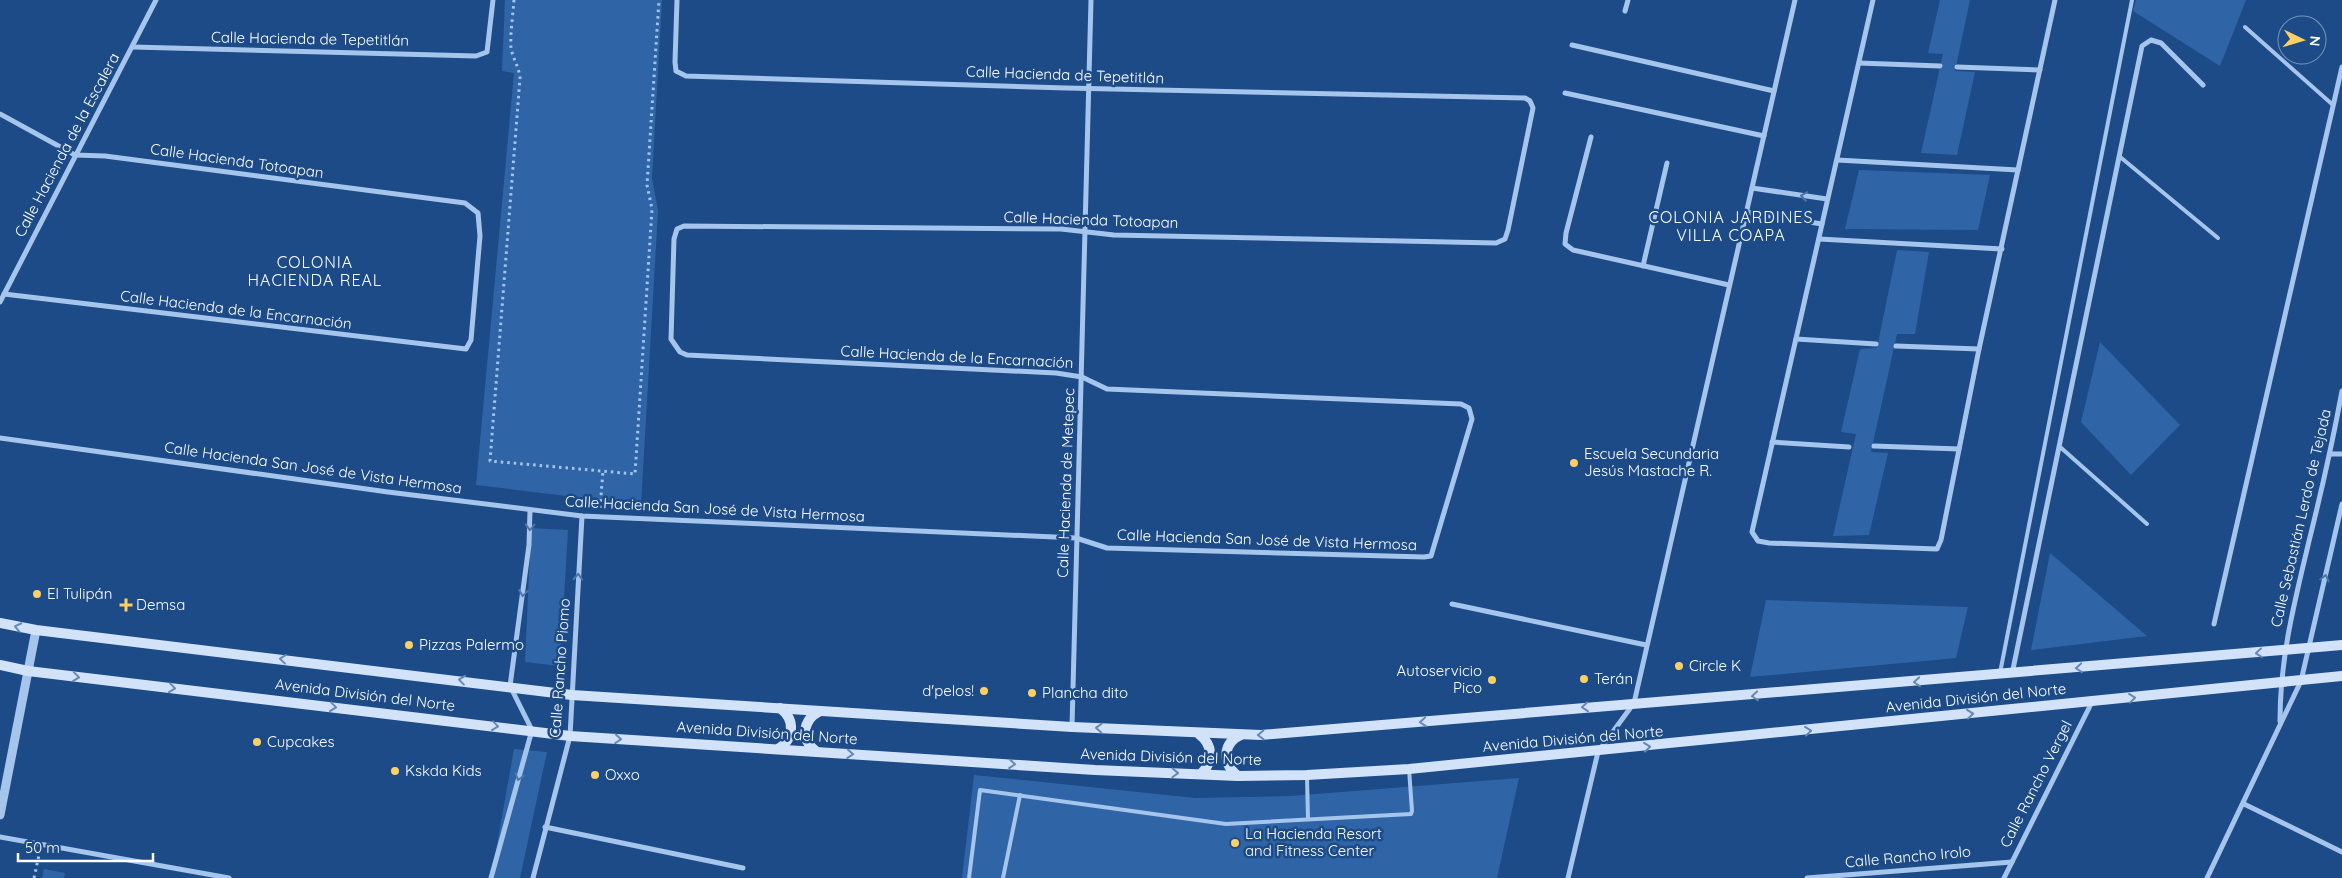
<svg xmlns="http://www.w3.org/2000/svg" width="2342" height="878" viewBox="0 0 2342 878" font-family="Quicksand,sans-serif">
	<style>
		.green { fill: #2f65a6 }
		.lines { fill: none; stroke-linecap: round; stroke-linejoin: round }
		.path { stroke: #a6c5ec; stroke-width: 3; stroke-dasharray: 2.5 4; stroke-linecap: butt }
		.service { stroke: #a6c5ec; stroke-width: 4 }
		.minor { stroke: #a6c5ec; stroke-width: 5 }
		.tertiary { stroke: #a6c5ec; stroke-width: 9 }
		.secondary { stroke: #d2e3f9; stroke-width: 10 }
		.oneway { stroke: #4c76ab }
		.oneway2 { stroke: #6588b5 }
		.poi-dot { fill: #fcd063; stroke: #1c4b88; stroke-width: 2 }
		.labels { text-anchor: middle; stroke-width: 5; stroke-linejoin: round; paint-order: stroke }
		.street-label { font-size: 15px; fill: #fff; stroke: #1c4b88 }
		.poi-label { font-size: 15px; fill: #fff; stroke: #1c4b88; text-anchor: start }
		.neighbourhood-label { font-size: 16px; letter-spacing: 1px; fill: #fff; stroke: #1c4b88 }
	</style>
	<rect width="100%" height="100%" fill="#1c4b88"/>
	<g class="green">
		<path d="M505,0h157l-10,178 6,33 -17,294 -165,-20 38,-412 -12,-2z"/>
		<path d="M1940,0h30l-15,71 20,1 -18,83 -36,-2 22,-99 -15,-1z"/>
		<path d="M2136,0h110l-26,66 -87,-55z"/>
		<path d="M1859,170l131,5 -12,55 -133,-1z"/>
		<path d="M1897,250l32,2 -14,82h-18l-26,118 17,1 -19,82 -36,1 23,-102 -15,-2 19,-83 17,-1z"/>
		<path d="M2100,342l80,83 -49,50 -50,-53z"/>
		<path d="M531,528l37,2 -8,136 -35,-4z"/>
		<path d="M2050,553l97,83 -116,14z"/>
		<path d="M1766,600l202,7 -12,51 -206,19z"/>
		<path d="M514,749l33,3 -27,126h-29z"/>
		<path d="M974,775l221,23 96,-2 228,-18 -22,100h-535z"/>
		<path d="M44,869l21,4 -1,5h-22z"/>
	</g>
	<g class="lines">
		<g class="path">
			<path d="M514,0c-1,15 -4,33 -3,48 2,11 8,19 9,30l-30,383 145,13 17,-265 -5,-24 12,-185"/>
			<path d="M600,508l3,-37"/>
			<path d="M34,878l5,-23"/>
		</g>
		<g class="service">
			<path d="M2245,27l88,78"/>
			<path d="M2119,156l99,82"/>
			<path d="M2059,446l88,78"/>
			<path d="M2000,673l132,-673"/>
			<path d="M1307,777l1,42"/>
			<path d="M969,878l11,-88 246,34 185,-10 1,-3 -3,-42"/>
			<path d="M1003,878l17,-83"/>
		</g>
		<g class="minor">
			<path d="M1873,0l-121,532 6,9 11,2 168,6 4,-9 38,-191 76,-349"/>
			<path d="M1625,11l3,-11"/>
			<path d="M1572,45l202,46"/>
			<path d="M133,47l343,9 11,-4 6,-52"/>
			<path d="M1859,63l81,3"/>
			<path d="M1957,67l83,3"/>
			<path d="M1565,93l199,43"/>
			<path d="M0,114l75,41 30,1 360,47 13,10 2,23 -9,104 -5,9 -462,-55"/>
			<path d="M1591,137l-25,96 -1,11 8,6 156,35"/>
			<path d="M1837,160l181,10"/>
			<path d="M1752,188l75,11"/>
			<path d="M1746,212l76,12"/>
			<path d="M1819,239l183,10"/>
			<path d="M1643,266l24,-103"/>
			<path d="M0,302l156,-302"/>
			<path d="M1796,339l80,5"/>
			<path d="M1896,346l83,3"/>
			<path d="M0,438l388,54 194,24 494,22 31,10 317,9 7,-1 41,-137 -3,-11 -8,-4 -354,-15 -25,-12 -26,-4 -369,-18 -7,-3 -9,-13 3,-100 3,-10 7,-3 377,3 53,6 382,8 9,-4 3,-9 25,-122 -3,-7 -5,-3 -459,-10 -380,-12 -10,-5 -1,-9 2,-62"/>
			<path d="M1772,442l77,5"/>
			<path d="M1874,446l85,3"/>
			<path d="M2330,454h12"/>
			<path d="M1452,604l194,41"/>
			<path d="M2214,624l128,-557"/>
			<path d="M2012,674l130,-628 9,-6 10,3 42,42"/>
			<path d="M2280,721c0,-65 15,-121 30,-184 12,-48 23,-97 32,-146"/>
			<path d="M1072,727l19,-727"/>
			<path d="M2244,804l98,48"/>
			<path d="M545,827l198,41"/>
			<path d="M0,837l229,41"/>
			<path d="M491,878l41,-148 -22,-44 19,-141 1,-35"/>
			<path d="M533,878l37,-142 12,-220"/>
			<path d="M1568,878l30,-126 36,-49 161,-703"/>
			<path d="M1807,878l205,-16"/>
			<path d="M2004,878l88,-176"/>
			<path d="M2207,878l94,-197 41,-177"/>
		</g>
		<path class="tertiary" d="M0,815l36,-185"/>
		<g class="secondary">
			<path d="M0,623l36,7 536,65 500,32 189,8 1081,-90"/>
			<path d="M0,665l28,6 542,65 525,34 143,6 69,-1 102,-6 933,-93"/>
			<path d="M1199,734c14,11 15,27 2,40"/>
			<path d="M778,749c16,-10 18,-29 2,-41"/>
			<path d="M817,752c-17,-12 -15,-32 3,-41"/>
			<path d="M1238,776c-16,-12 -16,-33 3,-41"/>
		</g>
	</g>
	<defs><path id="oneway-chevron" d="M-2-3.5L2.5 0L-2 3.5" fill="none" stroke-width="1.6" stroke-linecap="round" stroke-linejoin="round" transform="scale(1.25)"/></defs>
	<g class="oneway">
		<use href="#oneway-chevron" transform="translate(1804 196) rotate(-171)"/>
		<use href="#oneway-chevron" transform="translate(530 527) rotate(92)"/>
		<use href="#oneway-chevron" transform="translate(578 577) rotate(-87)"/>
		<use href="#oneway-chevron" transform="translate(2325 578) rotate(-77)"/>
		<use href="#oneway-chevron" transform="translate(523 593) rotate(98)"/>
		<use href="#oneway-chevron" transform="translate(519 777) rotate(106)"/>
	</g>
	<g class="oneway2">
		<use href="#oneway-chevron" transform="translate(18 627) rotate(-168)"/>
		<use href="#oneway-chevron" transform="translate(2259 653) rotate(174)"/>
		<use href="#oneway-chevron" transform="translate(283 659) rotate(-173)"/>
		<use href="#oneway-chevron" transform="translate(2079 668) rotate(175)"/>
		<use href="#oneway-chevron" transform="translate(76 677) rotate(7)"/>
		<use href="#oneway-chevron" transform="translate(462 680) rotate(-173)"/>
		<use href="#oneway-chevron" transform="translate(1917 682) rotate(175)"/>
		<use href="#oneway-chevron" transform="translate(172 688) rotate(7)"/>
		<use href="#oneway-chevron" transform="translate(1755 696) rotate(175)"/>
		<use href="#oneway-chevron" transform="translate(2132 698) rotate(-6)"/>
		<use href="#oneway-chevron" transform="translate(333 707) rotate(7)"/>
		<use href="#oneway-chevron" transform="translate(1585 707) rotate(175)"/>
		<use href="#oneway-chevron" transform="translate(1970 714) rotate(-6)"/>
		<use href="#oneway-chevron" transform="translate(1423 722) rotate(175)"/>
		<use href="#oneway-chevron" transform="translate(495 726) rotate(7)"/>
		<use href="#oneway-chevron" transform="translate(1099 728) rotate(-177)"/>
		<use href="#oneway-chevron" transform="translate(1808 731) rotate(-6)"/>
		<use href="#oneway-chevron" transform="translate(1261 735) rotate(179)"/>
		<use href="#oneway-chevron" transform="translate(618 739) rotate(4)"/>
		<use href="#oneway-chevron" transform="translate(1647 747) rotate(-6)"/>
		<use href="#oneway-chevron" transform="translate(850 754) rotate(4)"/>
		<use href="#oneway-chevron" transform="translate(1012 764) rotate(4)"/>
		<use href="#oneway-chevron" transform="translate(1175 773) rotate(2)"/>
	</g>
	<g class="poi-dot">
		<circle cx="1574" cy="463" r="5"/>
		<circle cx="37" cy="594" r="5"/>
		<path d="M123.5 597.5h5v5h5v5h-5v5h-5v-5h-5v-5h5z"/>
		<circle cx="409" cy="645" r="5"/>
		<circle cx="1679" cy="666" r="5"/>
		<circle cx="1584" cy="679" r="5"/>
		<circle cx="1492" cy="680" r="5"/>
		<circle cx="984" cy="691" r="5"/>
		<circle cx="1032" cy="693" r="5"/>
		<circle cx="257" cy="742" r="5"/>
		<circle cx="395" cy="771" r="5"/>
		<circle cx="595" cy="775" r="5"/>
		<circle cx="1235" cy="843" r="5"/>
	</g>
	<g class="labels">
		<g class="street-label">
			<text transform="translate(310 39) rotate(1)" y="5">Calle Hacienda de Tepetitlán</text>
			<text transform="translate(1065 75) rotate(2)" y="5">Calle Hacienda de Tepetitlán</text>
			<text transform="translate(67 145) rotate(-62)" y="5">Calle Hacienda de la Escalera</text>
			<text transform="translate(237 161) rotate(8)" y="5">Calle Hacienda Totoapan</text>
			<text transform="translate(1091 220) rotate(2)" y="5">Calle Hacienda Totoapan</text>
			<text transform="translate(236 310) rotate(7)" y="5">Calle Hacienda de la Encarnación</text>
			<text transform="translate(957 357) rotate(3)" y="5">Calle Hacienda de la Encarnación</text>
			<text transform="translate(313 468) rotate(8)" y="5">Calle Hacienda San José de Vista Hermosa</text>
			<text transform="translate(1066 483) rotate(-88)" y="5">Calle Hacienda de Metepec</text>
			<text transform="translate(715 509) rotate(3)" y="5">Calle Hacienda San José de Vista Hermosa</text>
			<text transform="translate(2301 518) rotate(-77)" y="5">Calle Sebastián Lerdo de Tejada</text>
			<text transform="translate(1267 540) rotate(2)" y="5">Calle Hacienda San José de Vista Hermosa</text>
			<text transform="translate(560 668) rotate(-86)" y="5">Calle Rancho Piomo</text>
			<text transform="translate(365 695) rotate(7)" y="5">Avenida División del Norte</text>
			<text transform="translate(1976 698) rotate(-6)" y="5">Avenida División del Norte</text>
			<text transform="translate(767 733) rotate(4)" y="5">Avenida División del Norte</text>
			<text transform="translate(1573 739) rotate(-5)" y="5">Avenida División del Norte</text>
			<text transform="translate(1171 757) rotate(2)" y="5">Avenida División del Norte</text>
			<text transform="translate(2036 784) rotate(-63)" y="5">Calle Rancho Vergel</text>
			<text transform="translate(1908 857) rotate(-5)" y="5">Calle Rancho Irolo</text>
		</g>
		<g class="poi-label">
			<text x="1584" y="459">Escuela Secundaria<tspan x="1584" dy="17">Jesús Mastache R.</tspan></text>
			<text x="47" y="599">El Tulipán</text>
			<text x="136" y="610">Demsa</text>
			<text x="419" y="650">Pizzas Palermo</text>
			<text x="1689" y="671">Circle K</text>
			<text x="1482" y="676" text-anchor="end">Autoservicio<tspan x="1482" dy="17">Pico</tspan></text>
			<text x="1594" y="684">Terán</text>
			<text x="974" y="696" text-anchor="end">d'pelos!</text>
			<text x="1042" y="698">Plancha dito</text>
			<text x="267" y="747">Cupcakes</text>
			<text x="405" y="776">Kskda Kids</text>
			<text x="605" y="780">Oxxo</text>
			<text x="1245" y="839">La Hacienda Resort<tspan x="1245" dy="17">and Fitness Center</tspan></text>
		</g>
		<g class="neighbourhood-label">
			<text x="1731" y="223">COLONIA JARDINES<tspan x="1731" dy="18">VILLA COAPA</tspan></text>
			<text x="315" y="268">COLONIA<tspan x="315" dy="18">HACIENDA REAL</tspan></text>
		</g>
	</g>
	<g transform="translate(2302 40) rotate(95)"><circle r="24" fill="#1c4b88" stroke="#7793b8"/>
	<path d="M0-4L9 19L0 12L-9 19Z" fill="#fcd063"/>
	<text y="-8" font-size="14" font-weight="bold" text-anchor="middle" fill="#ffffff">N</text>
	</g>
	<path d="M18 853v8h135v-8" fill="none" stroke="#ffffff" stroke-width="2.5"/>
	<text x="25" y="853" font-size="15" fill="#ffffff" stroke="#1c4b88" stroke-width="4" paint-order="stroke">50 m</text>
</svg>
